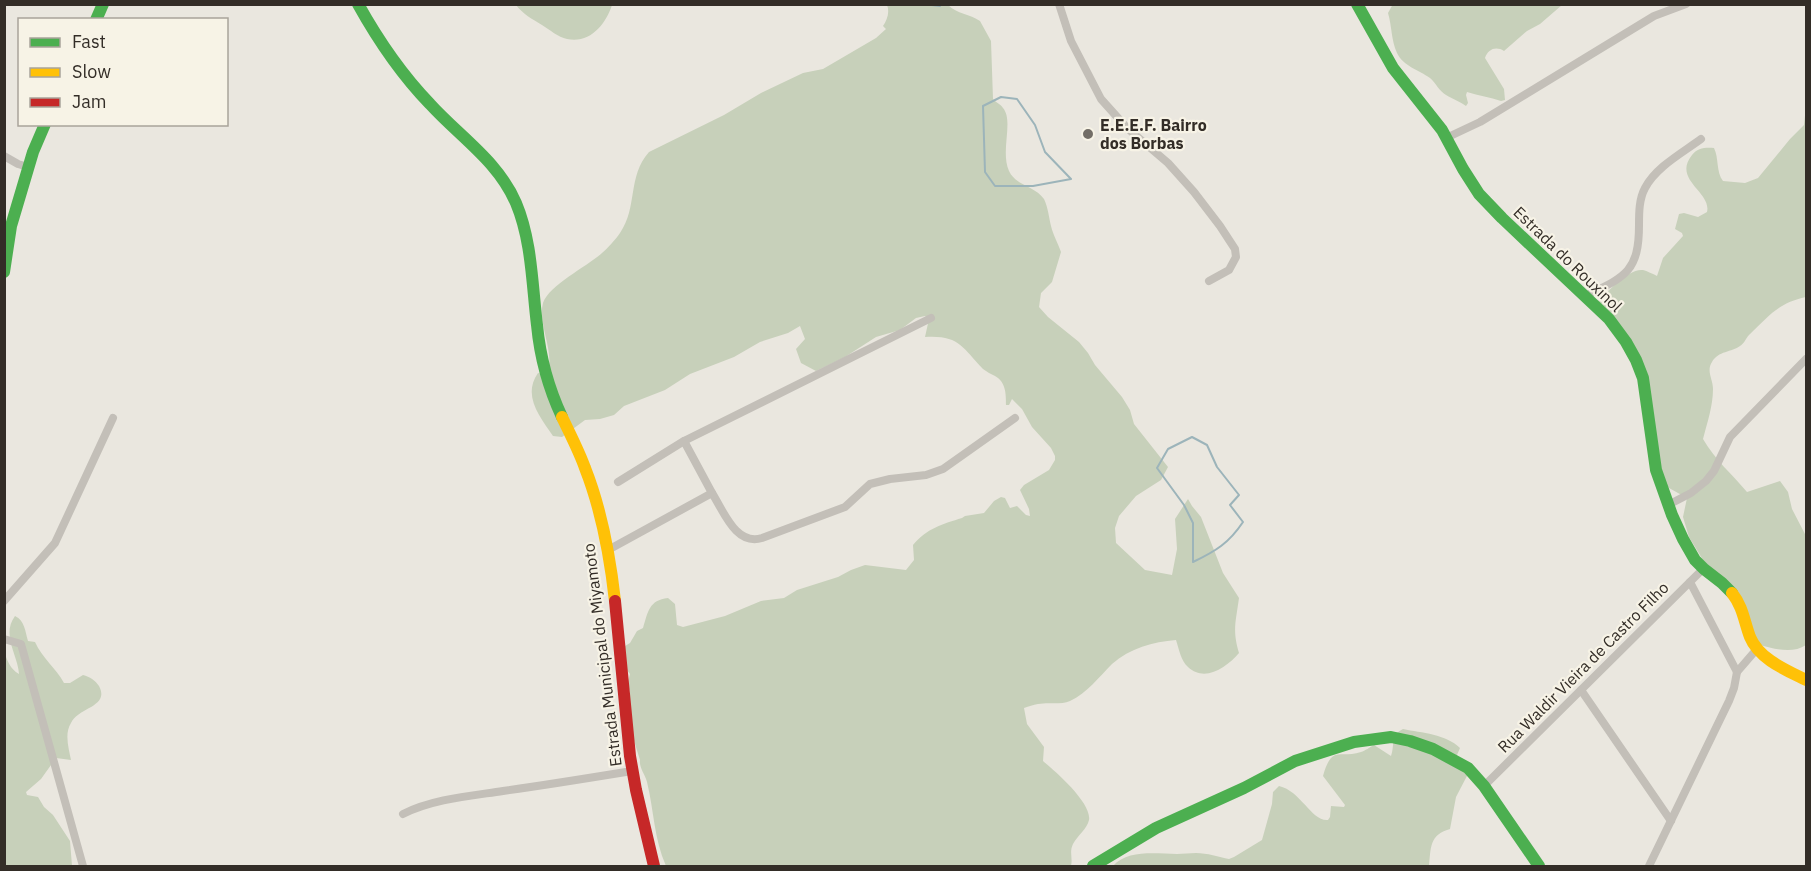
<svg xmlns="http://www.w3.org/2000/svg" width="1811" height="871" viewBox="0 0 1811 871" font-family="'IBM Plex Sans',sans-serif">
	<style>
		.green { fill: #c7d0ba }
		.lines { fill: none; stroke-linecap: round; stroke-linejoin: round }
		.stream { stroke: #9cb4ba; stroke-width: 2 }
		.street { stroke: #c3bfb8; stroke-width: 8 }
		.fast { stroke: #4caf50; stroke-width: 12 }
		.slow { stroke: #ffc107; stroke-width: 12 }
		.jam { stroke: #c62828; stroke-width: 12 }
		.poi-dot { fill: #736e67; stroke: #f7f3e6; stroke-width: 2 }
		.labels { text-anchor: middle; stroke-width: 4.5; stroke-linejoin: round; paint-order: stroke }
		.poi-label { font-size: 16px; font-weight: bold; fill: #332d27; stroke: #f7f3e6; text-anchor: start }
		.street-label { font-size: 16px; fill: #332d27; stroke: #f7f3e6 }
	</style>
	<rect width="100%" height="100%" fill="#eae7df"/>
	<g class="green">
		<path d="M1393,4h169v1l-22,19 -13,7 -23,20c-8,-5 -16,-2 -19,7l19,31 1,11 -4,1c-11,-4 -22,-5 -34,-9l-1,3 2,8 -2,3c-7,-5 -13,-7 -20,-11 -7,-4 -10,-12 -16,-17 -11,-8 -27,-12 -33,-25 -6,-13 -5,-27 -9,-40z"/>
		<path d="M516,5h96c-6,19 -22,39 -45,34 -9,-2 -17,-9 -25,-14 -10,-6 -19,-11 -26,-20z"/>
		<path d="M887,5h61c9,9 22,9 32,16l11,20 2,58c3,4 8,5 10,9 11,13 -3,43 6,63 7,15 26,15 35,28 4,8 5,19 7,27 2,9 7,17 10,26l-9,30 -11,11 -2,14 9,10 31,25 9,11 7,12 27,32 8,13 4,14 34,43 -7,13 -25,16 -17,20 -4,12 1,15 29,27 27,5 5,-26 -2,-30 13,-20 4,7 9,11 22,56 16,25c-3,23 -7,32 0,55 -12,14 -34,30 -51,14 -7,-6 -9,-18 -12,-27 -23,2 -46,8 -64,24 -13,13 -25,29 -42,37 -9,4 -22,1 -32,3 -5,1 -9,2 -14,4l3,16 17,23 -1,14c12,10 49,42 46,59 -2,9 -11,15 -16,24 -4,8 0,14 -2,22h-405c-12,-27 -12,-55 -19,-84 -2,-8 -8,-14 -7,-22l-13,-42 3,-27 -3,-5 3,-12 -7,-9 -3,-16 10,-6 7,-12 6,-3c5,-16 6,-28 25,-30l7,6 2,21 6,2 42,-11 36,-15 23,-3 13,-8 41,-13 13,-7 14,-5 41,5 8,-10 -1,-15c14,-17 30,-21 49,-27l3,-2 19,-3 10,-12 7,-4 4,1 5,10 7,-2 9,9 4,1 -1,-7 -9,-19 4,-5 25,-15 6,-10v-4l-4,-8 -19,-21 -10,-18 -10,-10 -3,6h-3c0,-11 0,-23 -11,-29 -4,-2 -8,-4 -12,-7 -21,-22 -24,-34 -58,-32l4,-18 -4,-3 -9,2 -16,12 -24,7 -31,20 -29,14 -15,-8 -5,-14 9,-10 -5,-13 -12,7 -28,9 -26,15 -44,17 -25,16 -41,16 -10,9 -14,4 -15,1 -23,17 -9,-1c-13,-19 -31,-40 -15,-63l8,2c11,-19 -9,-51 -3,-72 6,-18 45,-37 59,-50 6,-5 13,-13 18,-20 18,-26 7,-56 29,-81l75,-37 37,-22 42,-20 20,-4 53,-31 10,-9 -3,-3c4,-6 7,-14 4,-21z"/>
		<path d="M1806,106v191c-28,6 -37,19 -57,38 -3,3 -5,9 -9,11 -8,6 -22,5 -28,16 -6,9 1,17 1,27 0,17 -6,34 -10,50 12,21 29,35 44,53l33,-11 8,11 4,17 14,27v109c-13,9 -32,4 -46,0l-37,-65 -20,-20 -14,-23 -6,-20 4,-19 -18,-10 -6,-8 -16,-88 -49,-91c10,-9 30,-33 45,-31 4,1 10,4 14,6l6,-18 20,-22 -1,-3 -7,-4 4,-15 5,-1 14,4 9,-5c5,-20 -35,-32 -15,-57 5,-7 14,-8 22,-7 5,10 2,24 9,33l22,2 13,-5 32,-39 14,-14z"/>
		<path d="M15,616c10,5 10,15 13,25l7,1c7,16 21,26 29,41h6l13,-8c7,2 12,5 16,11 11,21 -20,21 -28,37 -7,11 -2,26 0,37l-15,-2 -15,21 -15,13 1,3 11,2 6,10 9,8 17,26 2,25h-67l-1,-215c3,9 6,18 15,23 -1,-19 -18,-39 -4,-58z"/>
		<path d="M1403,729c19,4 43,5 57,19l-3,7 11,19 -12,23 -6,32c-21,6 -19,19 -21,37h-316c15,-17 44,-12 64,-12 6,0 13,-1 19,-1 11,0 23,4 33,6l5,-2 28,-17 10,-36 1,-12 6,-6c22,5 33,36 49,34l2,-3 1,-11 13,1 1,-2 -22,-29c9,-32 16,-17 38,-24 4,-1 9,-5 13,-7l17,11c4,-10 -1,-21 12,-27z"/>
	</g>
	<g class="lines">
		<g class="stream">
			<path d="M923,4l17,2v-2"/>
			<path d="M1001,97l16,2 18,26 10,27 26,27 -38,7h-38l-10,-14 -2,-66z"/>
			<path d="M1192,437l15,8 10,22 22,28 -9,10 13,17c-14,21 -27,29 -50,40v-39l-9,-18 -27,-37 11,-19z"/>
		</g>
		<g class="street">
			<path d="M1059,4l12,37 30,58 26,29 41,35 26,29 26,34 15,23 1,8 -7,13 -20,11"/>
			<path d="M1446,138l34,-16 174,-106 32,-12"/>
			<path d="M4,156l14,8 10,3"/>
			<path d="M1585,296c40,-19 54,-24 54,-71 0,-12 0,-26 6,-37 11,-21 37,-35 56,-49"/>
			<path d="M684,441l247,-123"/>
			<path d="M618,482l66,-41 28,52"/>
			<path d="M1668,505l23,-12 15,-12 8,-10 16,-34 76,-78"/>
			<path d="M608,550l104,-57c12,19 24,53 50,45l83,-31 25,-23 20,-5 36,-4 17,-6 72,-51"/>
			<path d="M4,601l51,-58 58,-125"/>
			<path d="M4,639l17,5 62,222"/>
			<path d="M1737,672l19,-22"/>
			<path d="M1581,690l90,131"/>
			<path d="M1484,786l219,-217"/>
			<path d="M403,814c30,-15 67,-18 100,-23 43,-6 86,-13 129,-20"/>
			<path d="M1649,866l80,-165 5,-13 3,-16 -47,-90"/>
		</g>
		<g class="fast">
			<path d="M358,4c20,36 43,70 72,100 30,33 68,57 86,99 16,38 16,82 21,122 3,32 11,62 25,92"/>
			<path d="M1357,4l36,64 49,62 21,39 16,25 23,24 107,101 17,23 10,18 7,18 13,92 16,45 11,24 12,21 9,9 18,14 10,10"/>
			<path d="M96,20l7,-16"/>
			<path d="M4,272l7,-46 22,-74 12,-28"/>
			<path d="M1093,866l63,-38 88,-40 51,-27 59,-19 37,-5 19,4 23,8 35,19 16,18 55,80"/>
		</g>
		<g class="slow">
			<path d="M562,417c8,17 17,34 23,51 17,43 25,88 30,133"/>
			<path d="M1732,593c11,14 12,28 18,44 9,22 36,33 56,43"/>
		</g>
		<path class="jam" d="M615,601l15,155 6,34 18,76"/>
	</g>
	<circle class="poi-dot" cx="1088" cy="134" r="6"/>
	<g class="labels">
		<g class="poi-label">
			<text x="1100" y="131">E.E.E.F. Bairro<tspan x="1100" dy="18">dos Borbas</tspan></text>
		</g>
		<g class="street-label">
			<text transform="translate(1568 259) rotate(44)" y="6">Estrada do Rouxinol</text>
			<text transform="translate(602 655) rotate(-97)" y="6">Estrada Municipal do Miyamoto</text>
			<text transform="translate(1583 667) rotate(-45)" y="6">Rua Waldir Vieira de Castro Filho</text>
		</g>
	</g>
	<rect width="1811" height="871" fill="none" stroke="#332d27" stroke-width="12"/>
	<rect x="18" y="18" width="210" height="108" fill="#f7f3e6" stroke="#a9a49a" stroke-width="1.5"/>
	<rect x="30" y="38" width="30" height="9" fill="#4caf50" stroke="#a9a49a" stroke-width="1.5"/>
	<text x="72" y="48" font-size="18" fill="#332d27">Fast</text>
	<rect x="30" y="68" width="30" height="9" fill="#ffc107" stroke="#a9a49a" stroke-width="1.5"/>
	<text x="72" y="78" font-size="18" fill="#332d27">Slow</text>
	<rect x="30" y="98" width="30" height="9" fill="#c62828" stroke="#a9a49a" stroke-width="1.5"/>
	<text x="72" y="108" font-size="18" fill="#332d27">Jam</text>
</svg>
